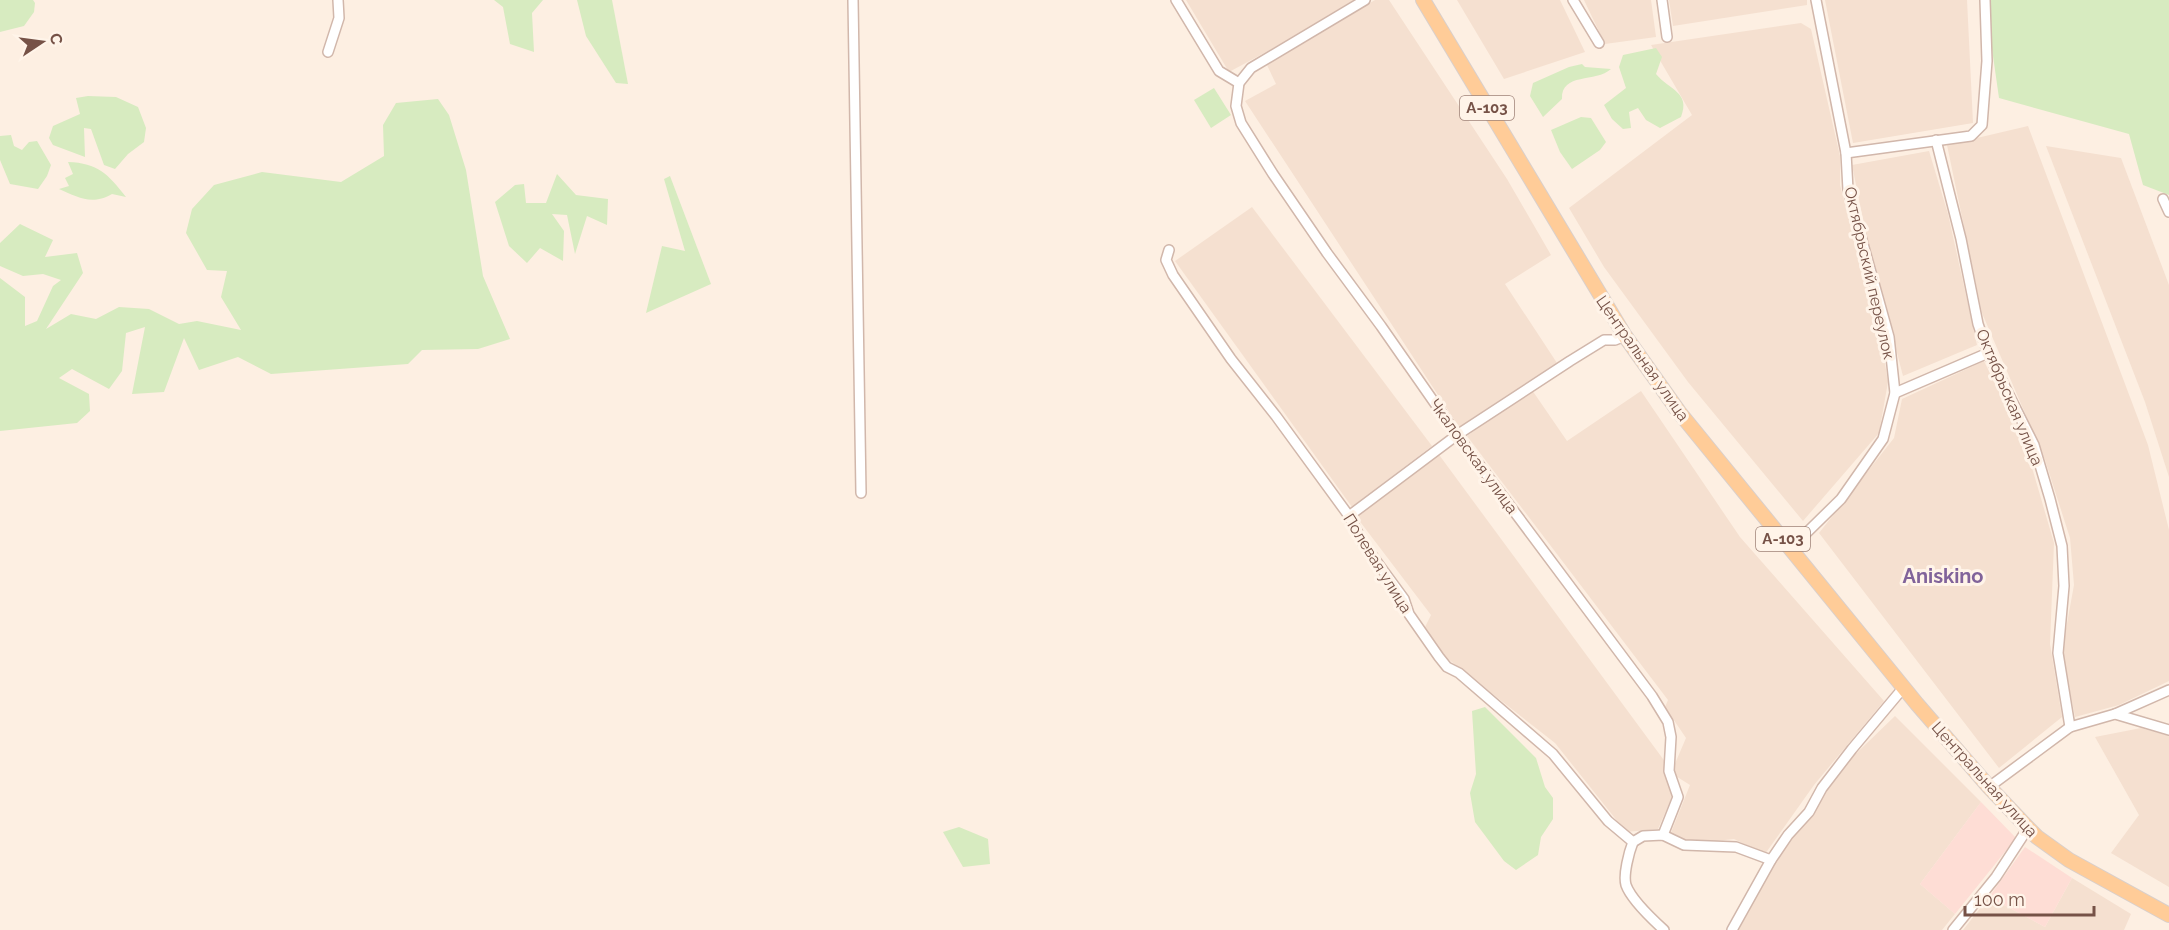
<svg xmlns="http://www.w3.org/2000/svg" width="2169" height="930" viewBox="0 0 2169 930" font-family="Raleway,sans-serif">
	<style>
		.residential { fill: #f5e0d0 }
		.commercial { fill: #feddd5 }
		.green { fill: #d7ebc0 }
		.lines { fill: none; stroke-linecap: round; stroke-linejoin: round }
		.street-casing { stroke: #d1b7ab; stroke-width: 12 }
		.primary-casing { stroke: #d9cfcb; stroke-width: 16 }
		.street { stroke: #fff; stroke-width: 9 }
		.primary { stroke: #ffcc98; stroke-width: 14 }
		.labels { text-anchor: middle; stroke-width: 6; stroke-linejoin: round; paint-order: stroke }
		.shield { fill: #fff4e9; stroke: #9f8378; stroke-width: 1.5 }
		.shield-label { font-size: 15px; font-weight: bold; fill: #765247 }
		.street-label { font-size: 16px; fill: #765247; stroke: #fff4e9 }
		.quarter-label { font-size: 20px; font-weight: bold; fill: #81639a; stroke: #fff4e9 }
	</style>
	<rect width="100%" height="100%" fill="#fdefe2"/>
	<g class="residential">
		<path d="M1186,0h171l-63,37 -65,35z"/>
		<path d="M1375,0h14l118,179 44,76 -46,29 52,79 -98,64 -214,-326 31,-17 -10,-21z"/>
		<path d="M1457,0h103l25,52 -81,27z"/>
		<path d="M1584,0h67l5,37 -51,7z"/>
		<path d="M1669,0h138v5l-134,21z"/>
		<path d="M1825,0h142l6,123 -120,20z"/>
		<path d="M1801,23l10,6 29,127v29l40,148 8,49 -9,51 -76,88 -115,-139 -84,-115 -35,-59 123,-93 -41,-70z"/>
		<path d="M2028,126l120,319 21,85v151l-50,24 -44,12 -13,-66 12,-66 -4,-47 -25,-78 -63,-147 -35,-168z"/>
		<path d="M2046,146l75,12 48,127v192l-24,-75z"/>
		<path d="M1929,151l19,63 29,131 -74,31 -38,-147 -13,-64z"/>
		<path d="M1252,207l180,239 -80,61 -177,-246z"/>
		<path d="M1984,361l42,86 28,96 -4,101 12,73 -63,51 -180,-235 75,-95 8,-39z"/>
		<path d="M1532,390l35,51 74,-50 99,146 144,164 -70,84 -49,69 -31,-15 -46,5 -18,-9 20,-50 -19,-12 15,-35 -21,-31 3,-7 -201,-264z"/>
		<path d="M1437,452l229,311 6,34 -14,32 -32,3 -71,-89 -112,-88 -19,-26 7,-14 -76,-100z"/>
		<path d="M1895,716l86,86 -61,82 35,30 -13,16h-205l38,-67 64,-93z"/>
		<path d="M2141,728l28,8v151l-58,-34 28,-38 -44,-78z"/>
		<path d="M2072,878l59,36 -7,16h-161l26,-33 56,30z"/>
	</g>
	<g class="commercial">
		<path d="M1981,802l35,36 -61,76 -35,-30z"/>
		<path d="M2025,847l47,31 -27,49 -56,-30z"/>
	</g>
	<g class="green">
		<path d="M0,0h33l2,3 -1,9 -10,14 -24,6z"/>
		<path d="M494,0h49l-11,13 2,39 -24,-8 -7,-37z"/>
		<path d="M577,0h35l16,84 -12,-1 -30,-47z"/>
		<path d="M1985,0h184v195l-26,-10 -14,-51 -130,-36z"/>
		<path d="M1656,48l6,9 -6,17c13,16 35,18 25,43l-21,11 -14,-8 -8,-12 -9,4 2,16 -8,1 -11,-10 -8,-14 22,-17 -7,-21 4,-12z"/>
		<path d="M1582,64l3,3 26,2c-15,14 -50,3 -49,30l-19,18 -13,-21 3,-13 36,-16z"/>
		<path d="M1214,88l17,27 -20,13 -17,-28z"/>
		<path d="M88,96l28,1 22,10 8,21 -2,14 -16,12 -13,15 -11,-4 -13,-36 -7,-1 1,29 -32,-12 -4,-7 4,-12 27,-12 -4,-16z"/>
		<path d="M438,99l11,16 17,55 17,106 27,63 -32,10 -56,1 -14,14 -137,10 -33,-17 -39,13 -15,-32 -20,54 -32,2 13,-67 -19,6 -4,38 -13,18 -37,-20 -13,9 30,16 1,17 -13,12 -77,8v-153l25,19v29l12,-5 16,-35 8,-6 -18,-6 -20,2 -23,-10v-23l20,-19 33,16 -8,17 32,-4 6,20 -37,56 25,-15 25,5 23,-12 30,2 30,15 18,-3 44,9 -20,-33 6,-26 -20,-1 -21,-37 6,-24 22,-24 48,-13 79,10 43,-26 -1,-31 13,-22z"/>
		<path d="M1581,117l10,1 15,24 -6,8 -28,19 -12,-17 -9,-22z"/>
		<path d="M11,135l3,11 8,4 7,-8 8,-1 14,24 -4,11 -9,13 -28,-5 -10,-24v-24z"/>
		<path d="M68,162c30,1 40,12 58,35l-14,-3c-21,12 -34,3 -53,-5l10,-3 -4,-8 8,-4z"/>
		<path d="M557,174l19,21 32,4 -1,26 -20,-9 -12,38 -8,-39 -15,-1 12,17 -1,30 -23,-13 -13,15 -18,-17 -14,-44 20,-17 9,-1 2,19h20z"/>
		<path d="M670,176l41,108 -65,29 16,-67 23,5 -21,-72z"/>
		<path d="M1485,707l51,51 9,29 8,11v21l-12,18 -3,18 -22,15 -12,-9 -29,-39 -5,-29 6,-19 -4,-63z"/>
		<path d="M959,827l29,12 2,25 -27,3 -20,-35z"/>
	</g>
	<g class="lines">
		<defs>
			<g id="street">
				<path d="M853,0l8,493"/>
				<path d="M1176,0l43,71 20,12"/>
				<path d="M1365,0l-114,68 -12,15 -3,23 5,17 32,51 54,79 54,73 76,109 195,261 16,26 3,15 -2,34 9,26 -15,38"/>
				<path d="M1573,0l26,43"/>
				<path d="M1662,0l5,37"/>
				<path d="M328,52l11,-34 -1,-18"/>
				<path d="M1936,140l25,99 17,85 10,29 46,92 16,54 12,47 2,40 -6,67 12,74"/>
				<path d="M1846,153l125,-17 11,-11 5,-64 -2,-61"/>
				<path d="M2163,199l6,13"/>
				<path d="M1169,250l-3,10 7,15 58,84 45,57 73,100 14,27 41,56 5,15 30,43 8,10 12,6 94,81 55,67 25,21"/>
				<path d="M1895,393l93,-40"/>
				<path d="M1349,516l108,-81 113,-74 34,-21h11l10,-4"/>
				<path d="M1791,548l50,-49 42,-60 12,-46 -6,-56 -41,-147 -2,-37 -30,-153"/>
				<path d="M2115,714l54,-24"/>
				<path d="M1989,787l81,-60 45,-13 54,16"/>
				<path d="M1633,842l10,-6 20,-1 21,10 52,2 35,13"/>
				<path d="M1633,842c-4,10 -10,33 -7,43 5,14 27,35 38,45"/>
				<path d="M1732,930l39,-70 17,-25 21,-23 13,-24 30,-39 52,-62"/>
				<path d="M1953,930l43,-53 32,-49"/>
			</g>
			<path id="primary" d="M1423,0l202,336 54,76 238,292 72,83 39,41 9,9 32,23 100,55"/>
		</defs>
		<use href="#street" class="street-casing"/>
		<use href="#primary" class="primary-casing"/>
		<use href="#street" class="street"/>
		<use href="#primary" class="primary"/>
	</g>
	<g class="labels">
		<g class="shield">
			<rect x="1460" y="96" width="54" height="24" rx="4.5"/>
			<rect x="1756" y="527" width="54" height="24" rx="4.5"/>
		</g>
		<g class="shield-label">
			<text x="1487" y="113">А-103</text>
			<text x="1783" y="544">А-103</text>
		</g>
		<g class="street-label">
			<text transform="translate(1870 273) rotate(77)" y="6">Октябрьский переулок</text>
			<text transform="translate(1643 358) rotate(55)" y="6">Центральная улица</text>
			<text transform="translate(2010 397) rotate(67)" y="6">Октябрьская улица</text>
			<text transform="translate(1474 456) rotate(54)" y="6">Чкаловская улица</text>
			<text transform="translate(1378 563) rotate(58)" y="6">Полевая улица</text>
			<text transform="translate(1985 779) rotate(48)" y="6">Центральная улица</text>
		</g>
		<g class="quarter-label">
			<text x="1943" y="583">Aniskino</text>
		</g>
	</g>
	<g transform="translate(42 42) rotate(77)" stroke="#fff4e9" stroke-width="4.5" paint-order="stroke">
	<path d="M0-4.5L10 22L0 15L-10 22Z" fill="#765247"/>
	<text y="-9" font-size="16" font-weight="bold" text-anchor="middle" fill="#765247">С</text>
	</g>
	<path d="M1965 906v9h129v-9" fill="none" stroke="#765247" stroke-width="3"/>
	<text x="1974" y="906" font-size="18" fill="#765247" stroke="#fff4e9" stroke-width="4.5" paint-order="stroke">100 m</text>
</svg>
